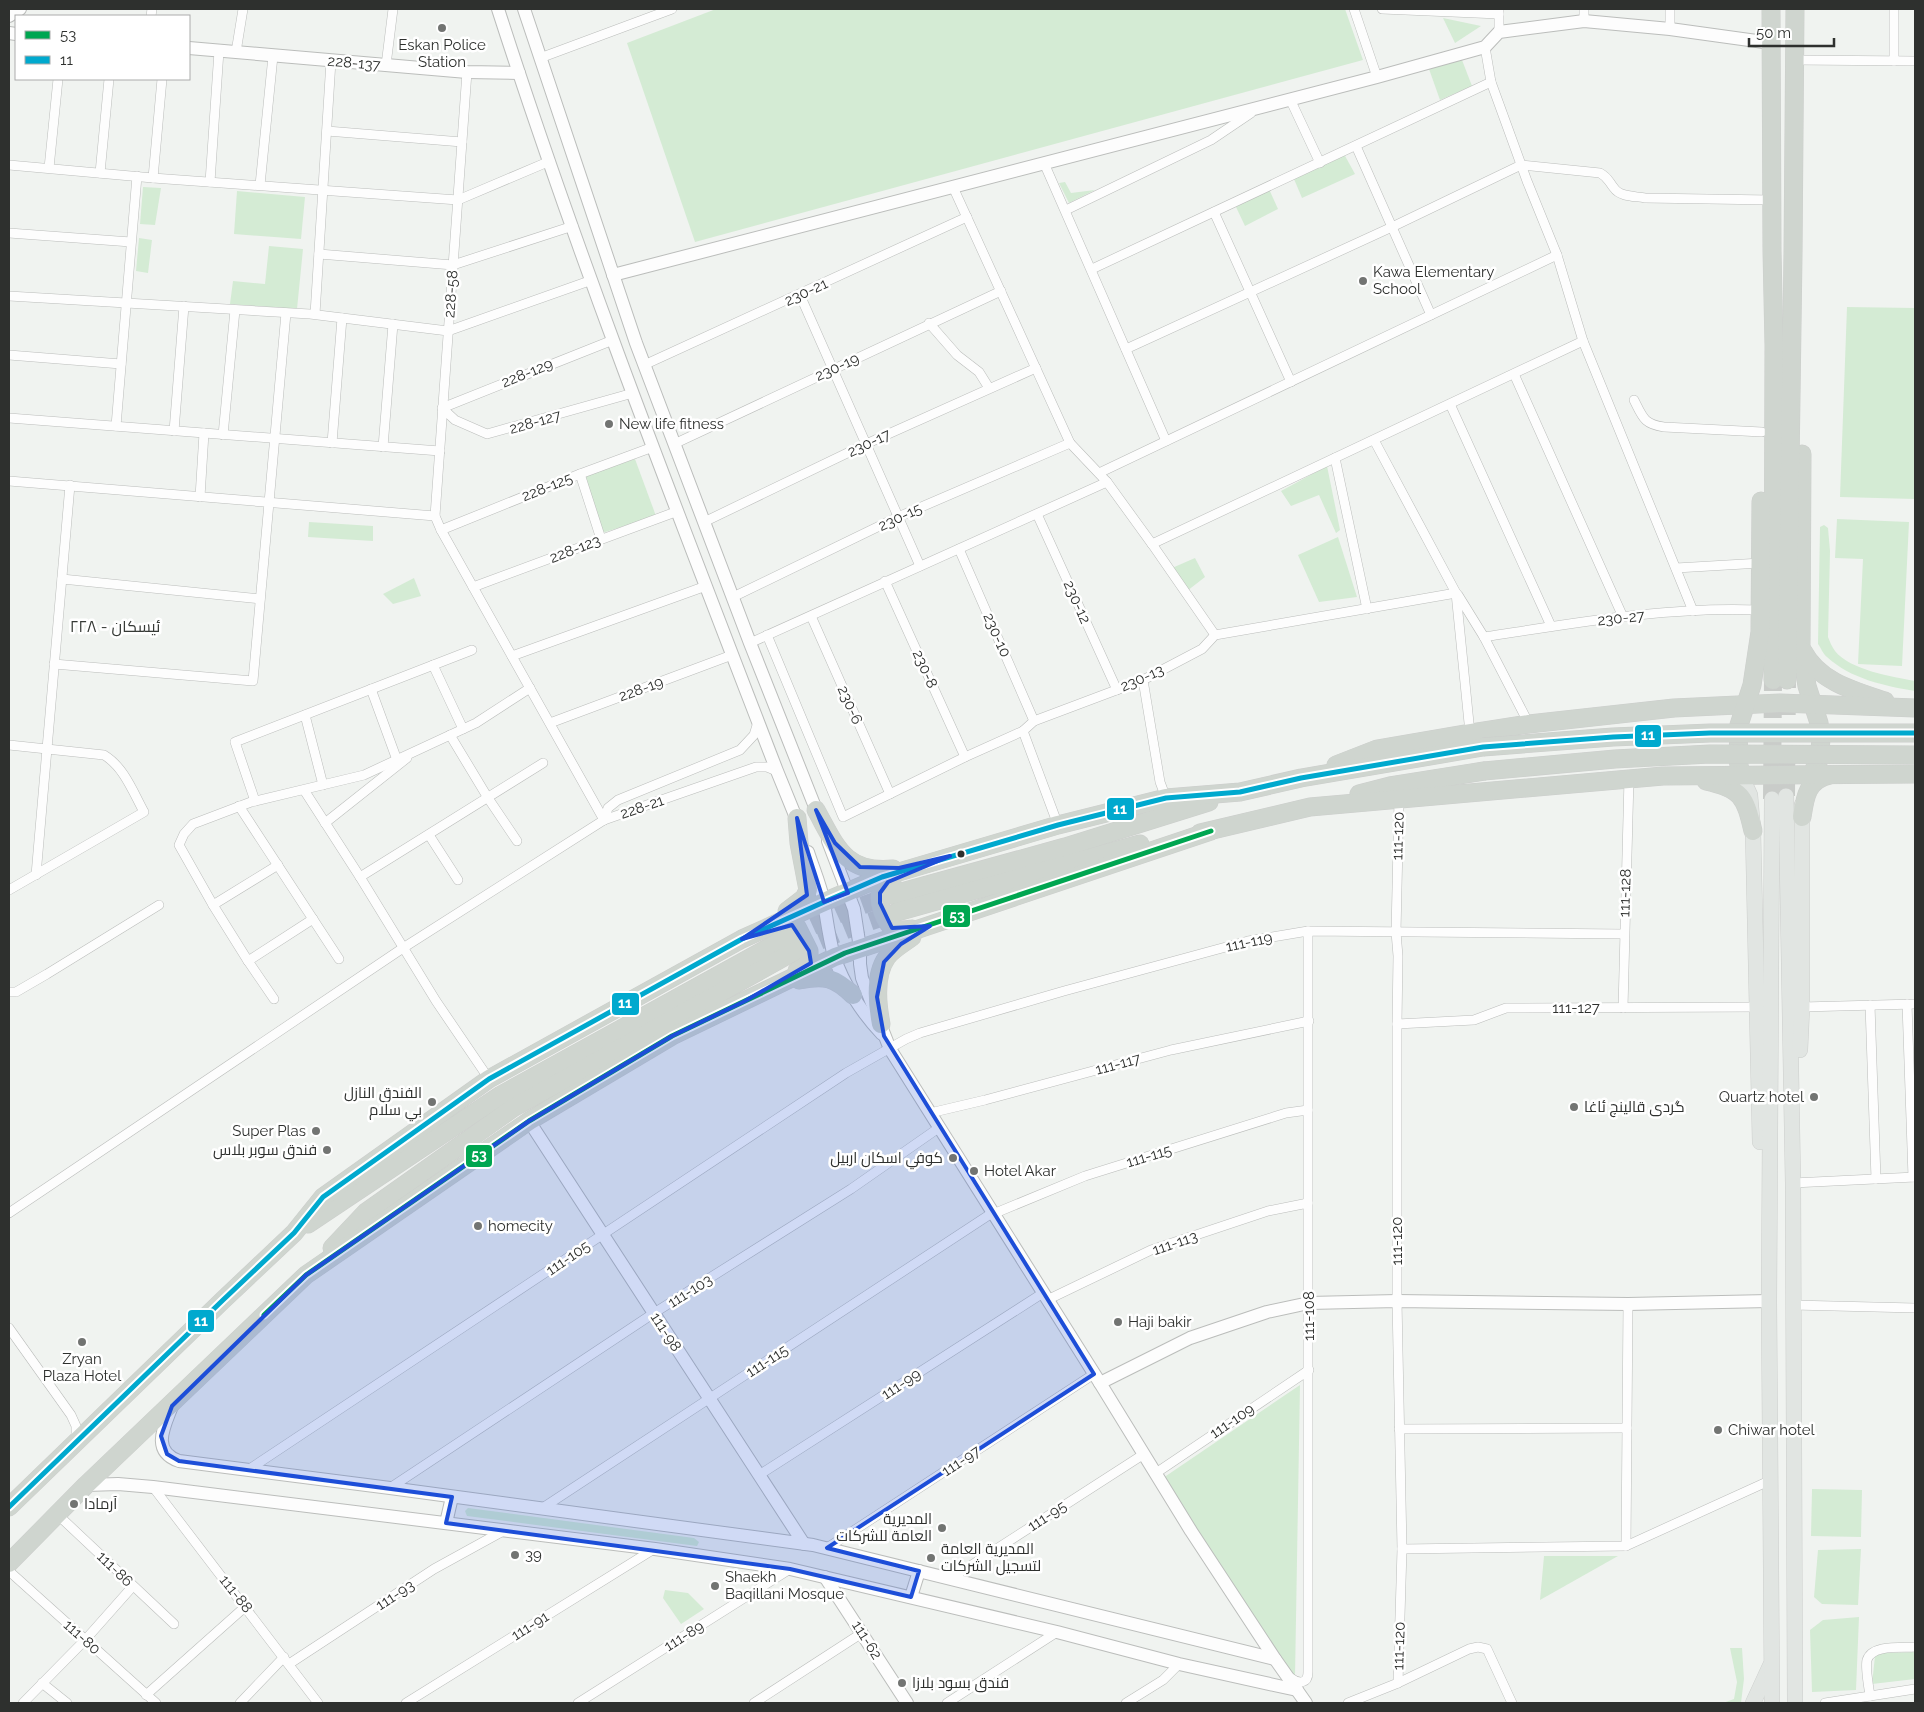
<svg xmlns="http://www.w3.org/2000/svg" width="1924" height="1712" viewBox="0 0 1924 1712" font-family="Raleway,Cairo,sans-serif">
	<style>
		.green { fill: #d4ebd4 }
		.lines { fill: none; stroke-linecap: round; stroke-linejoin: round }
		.highway-tunnel { stroke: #c9ccc9; stroke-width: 18; stroke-dasharray: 18 9; stroke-linecap: butt }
		.street-casing { stroke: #bbbdbb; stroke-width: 10 }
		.secondary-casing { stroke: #bbbdbb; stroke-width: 14 }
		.primary-casing { stroke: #cccecc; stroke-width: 16 }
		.highway-casing { stroke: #cccecc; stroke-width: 19 }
		.street { stroke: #fdfdfd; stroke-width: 9 }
		.secondary { stroke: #fdfdfd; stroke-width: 12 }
		.primary { stroke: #e1e5e2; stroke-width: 15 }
		.highway { stroke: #cfd5cf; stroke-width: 18 }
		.highway-bridge-casing { stroke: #cccecc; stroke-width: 19; stroke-linecap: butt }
		.highway-bridge { stroke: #cfd5cf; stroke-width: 18 }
		.bus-1-casing { stroke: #fff; stroke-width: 9 }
		.bus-2-casing { stroke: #fff; stroke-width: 9 }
		.bus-1 { stroke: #00a651; stroke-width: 5 }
		.bus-2 { stroke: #00a9ce; stroke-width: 5 }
		.marked { fill: #1d4ed8; fill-opacity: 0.2; stroke: #1d4ed8; stroke-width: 4; stroke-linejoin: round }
		.poi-dot { fill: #727472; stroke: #fff; stroke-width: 2 }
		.bus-dot { fill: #2e302e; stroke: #fff; stroke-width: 2 }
		.labels { text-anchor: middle; stroke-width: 5; stroke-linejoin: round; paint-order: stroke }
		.poi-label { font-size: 15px; fill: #2e302e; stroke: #fff; text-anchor: start }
		.street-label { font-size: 15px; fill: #2e302e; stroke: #fff }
		.neighbourhood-label { font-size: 16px; fill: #363a36; stroke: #fff }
		.line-badge { stroke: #fff; stroke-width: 2 }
		.badge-label { font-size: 14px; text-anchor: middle; font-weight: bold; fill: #fff }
	</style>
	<rect width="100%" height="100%" fill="#f0f3f0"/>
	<g class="green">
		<path d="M716,9h629l18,51 -668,182 -68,-199z"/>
		<path d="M1443,18l38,8 -26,17z"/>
		<path d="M1462,60l10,26 -32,14 -11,-31z"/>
		<path d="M1344,154l11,20 -53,24 -8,-19z"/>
		<path d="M1065,182l6,11 24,-3 -26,13 -10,-20z"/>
		<path d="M143,187l18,1 -6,37 -15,-1z"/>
		<path d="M1269,189l9,20 -33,17 -9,-19z"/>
		<path d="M237,191l68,6 -4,42 -67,-5z"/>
		<path d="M139,238l13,2 -4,33 -12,-2z"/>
		<path d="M269,246l34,3 -6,60 -67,-5 3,-23 32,3z"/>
		<path d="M1847,307l68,1v191l-75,-2z"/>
		<path d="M635,459l21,57 -54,17 -19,-57z"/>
		<path d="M1327,466l13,64 -4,3 -17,-38 -28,11 -10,-15z"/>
		<path d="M1837,519l72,3 -7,144 -44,-2 5,-105 -28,-1z"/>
		<path d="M309,522l64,4v15l-65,-4z"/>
		<path d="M1824,525l4,3 2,23 -2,86c2,5 4,10 7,14 15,19 58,26 80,30v10c-30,-5 -64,-12 -88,-34 -4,-3 -6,-9 -9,-13l2,-117z"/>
		<path d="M1338,537l19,60 -38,5 -21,-47z"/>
		<path d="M1195,558l10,19 -18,14 -15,-23z"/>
		<path d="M414,578l7,18 -28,8 -10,-10z"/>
		<path d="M1300,1385l-5,293 -132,-200z"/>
		<path d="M1812,1489l50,1 -1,47 -50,-1z"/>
		<path d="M468,1508l226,30 5,4 -2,4 -230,-30 -2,-5z"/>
		<path d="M1861,1549l-3,56 -36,-1 -8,-7 4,-47z"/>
		<path d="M1544,1556h74l-78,44z"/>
		<path d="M665,1590l23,3 16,16 -23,15 -18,-26z"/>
		<path d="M1859,1617l-3,73 -44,2 -2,-62 13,-10z"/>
		<path d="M1730,1648h12l2,31 -3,24h-18l11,-4 3,-17z"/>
		<path d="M1915,1652v27l-43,5 3,-28 9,-3z"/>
	</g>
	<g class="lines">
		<g class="highway-tunnel">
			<path d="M1786,796l1,-116"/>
			<path d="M1772,799l1,-119"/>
			<path d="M788,937l51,-23 52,-19"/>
			<path d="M795,951l51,-21 51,-18"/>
		</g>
		<defs>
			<g id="street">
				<path d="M1354,9l23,68"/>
				<path d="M1382,9l117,5"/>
				<path d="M1584,9v12"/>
				<path d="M1894,9v52"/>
				<path d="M151,16l1,-7"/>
				<path d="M1670,29v-20"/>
				<path d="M1499,32v-23"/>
				<path d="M1485,47l6,35 36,99 30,74 26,86 110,270"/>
				<path d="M236,52l7,-43"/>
				<path d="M540,58l132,-49"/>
				<path d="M1795,60l120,1"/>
				<path d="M386,65l7,-56"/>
				<path d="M467,72l-32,444 6,14 163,290"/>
				<path d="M1290,99l30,64"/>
				<path d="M327,131l135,11"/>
				<path d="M1356,146l75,169"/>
				<path d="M1044,163l122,278"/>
				<path d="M9,165l144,13 305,22 92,-39"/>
				<path d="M49,168l9,-89"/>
				<path d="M100,173l9,-94"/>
				<path d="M153,178l9,-99"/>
				<path d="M210,182l9,-131"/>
				<path d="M260,185l13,-129"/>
				<path d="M953,187l117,256 37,39 45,62 63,91"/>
				<path d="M1066,210l145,-70 40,-27"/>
				<path d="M1214,212l77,170"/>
				<path d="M9,233l122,9"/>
				<path d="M319,254l134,11 120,-39"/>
				<path d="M1092,269l399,-187"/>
				<path d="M800,295l120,271"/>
				<path d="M9,296l301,18 138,17 144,-51"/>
				<path d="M315,314l16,-253"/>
				<path d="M929,323l28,32 22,17 10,16"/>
				<path d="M613,340l-171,68 13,12 32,14 146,-41"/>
				<path d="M1126,349l266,-122 129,-62 79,8c9,5 8,8 14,15 6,9 21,8 31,10l126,2"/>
				<path d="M9,355l112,9"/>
				<path d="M644,365l323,-148"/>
				<path d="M1514,374l109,243"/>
				<path d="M1634,400c9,18 10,24 30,27l98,5"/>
				<path d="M1450,404l101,222"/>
				<path d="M9,418l431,33"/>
				<path d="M116,426l21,-250"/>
				<path d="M174,431l10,-125"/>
				<path d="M223,435l12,-125"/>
				<path d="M1374,440l82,153 14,140"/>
				<path d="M332,443l10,-125"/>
				<path d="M674,444l327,-153"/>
				<path d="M383,447l10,-123"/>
				<path d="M1335,458l32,151"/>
				<path d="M1099,473l458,-218"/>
				<path d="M580,474l21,65"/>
				<path d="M9,481l426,35"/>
				<path d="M200,497l4,-64"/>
				<path d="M1037,514l80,176"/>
				<path d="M704,522l162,-78 170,-76"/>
				<path d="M441,530l139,-56 73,-27"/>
				<path d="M1152,544l431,-203"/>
				<path d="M959,549l75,172"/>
				<path d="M1676,568l85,-5"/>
				<path d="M62,579l198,20"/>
				<path d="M885,581l80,176"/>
				<path d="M473,587l205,-76"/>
				<path d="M1458,595l26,42 45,87"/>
				<path d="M733,597l165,-80 172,-74"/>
				<path d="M811,616l79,178"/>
				<path d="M767,635l76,182 122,-60 58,-26 11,-10 109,-41 59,-31 13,-14 241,-42"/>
				<path d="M1484,637c91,-14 184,-31 276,-27"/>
				<path d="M750,643l357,-161"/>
				<path d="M512,656l194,-70"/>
				<path d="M54,664l199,17 33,-368"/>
				<path d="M433,665l30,64"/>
				<path d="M1143,680l17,102 6,16"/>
				<path d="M371,689l26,71"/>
				<path d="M305,715l18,70"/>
				<path d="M550,723l182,-68"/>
				<path d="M1023,731l35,94"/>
				<path d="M450,735l38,63 29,43"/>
				<path d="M9,745l95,10c20,12 29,37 40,57l-135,78"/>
				<path d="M304,790l56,87 76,124 53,78"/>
				<path d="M255,801l-20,-59 237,-92"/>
				<path d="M239,806l100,153"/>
				<path d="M604,820l4,-12 10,-8 122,-50 14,-15 4,-13"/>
				<path d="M325,823l82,-65"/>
				<path d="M429,835l29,45"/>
				<path d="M36,875l34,-390"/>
				<path d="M360,877l183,-114"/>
				<path d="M213,905l65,-40"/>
				<path d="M313,919l-65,42 -35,-56 -34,-60 5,-11 9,-10 58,-22 113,-27 112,-52 54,-35"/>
				<path d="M248,961l26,38"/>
				<path d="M9,992h7l31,-18 112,-69"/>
				<path d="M1907,1004l6,173"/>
				<path d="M1870,1005l6,174"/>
				<path d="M1802,1007l113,-3"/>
				<path d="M1623,1008l6,-230"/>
				<path d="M1397,1024l77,-4 32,-12 252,-1"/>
				<path d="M930,1113l55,-13 186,-50 138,-29"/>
				<path d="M1793,1183l122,-6"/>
				<path d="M9,1213l394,-265 201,-128 152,-53h11l10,4"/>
				<path d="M993,1214l92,-38 201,-63 22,-3"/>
				<path d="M1047,1300l104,-50 117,-39 40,-8"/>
				<path d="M1793,1305l122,3"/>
				<path d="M9,1328l62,87 5,11v13"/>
				<path d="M1399,1429l228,-1"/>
				<path d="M248,1470l598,-397 60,-34 14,-6 144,-42 184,-50 60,-10 316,3"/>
				<path d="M1156,1473l153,-103"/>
				<path d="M759,1475l284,-182"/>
				<path d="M153,1487l165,216"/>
				<path d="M390,1488l264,-175 197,-124 89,-62"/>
				<path d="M541,1509l451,-296"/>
				<path d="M57,1514l117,110"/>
				<path d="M1626,1546l2,-242"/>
				<path d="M827,1548l267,-174"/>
				<path d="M1402,1549l224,-3 145,-66"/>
				<path d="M9,1571l147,132"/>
				<path d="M950,1579l194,-125"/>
				<path d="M289,1664l145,-95 69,-38"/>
				<path d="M1291,1678c8,6 17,6 17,-6v-741"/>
				<path d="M42,1683l25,20"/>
				<path d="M1398,1683l4,-134 -5,-248v-277l1,-68 -2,-24 3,-132"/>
				<path d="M146,1695l100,-89"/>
				<path d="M1870,1696c-1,-8 -5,-28 -3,-36 5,-16 35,-12 48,-13"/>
				<path d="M23,1703l63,-64 47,-53"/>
				<path d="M240,1703l44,-46"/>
				<path d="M406,1703l248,-154"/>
				<path d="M578,1703l212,-134"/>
				<path d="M754,1703l108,-70"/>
				<path d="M947,1703l110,-71"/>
				<path d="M1126,1703l37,-23 16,-16"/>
				<path d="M1348,1703l50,-20 71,-34 9,-2 9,2 25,54"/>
				<path d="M1825,1703l90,-14"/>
			</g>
			<g id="secondary">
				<path d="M498,9c83,258 182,510 279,762l22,54"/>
				<path d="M524,9l112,334 114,300 69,174"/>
				<path d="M9,16l11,-7"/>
				<path d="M9,33l7,1"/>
				<path d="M189,48l278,24 52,1"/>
				<path d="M613,275l764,-198 108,-30 14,-15 85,-11 86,8 101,14"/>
				<path d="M828,841l26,68 6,39v16l2,14 28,71 210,334 91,148 84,128 31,44"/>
				<path d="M808,852c5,16 13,34 16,51 3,18 5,35 10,53 9,28 28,57 48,78"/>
				<path d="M529,1121l275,423"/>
				<path d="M1100,1383l90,-45 77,-26 42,-9 88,-2 231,3 141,-3"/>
				<path d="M172,1406c-7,19 -22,45 7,55l211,27 423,57 462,114"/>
				<path d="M86,1485l32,-1 35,3 502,62 135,20 267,63 122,32 118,26"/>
				<path d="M446,1523l6,-26"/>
				<path d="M825,1577l82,126"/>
				<path d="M911,1597l8,-26"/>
			</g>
			<g id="primary">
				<path d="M1741,775l9,20 3,36 7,311"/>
				<path d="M1786,796l7,387 2,520"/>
				<path d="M1800,1050l2,-43v-202"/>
				<path d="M1753,1703l17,-37"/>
				<path d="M1772,1703l-3,-402 3,-502"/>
			</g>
			<g id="highway">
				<path d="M1771,9l1,242 2,94 -1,335"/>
				<path d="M1802,454l-1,193 6,39 12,37 2,16 -2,21 -4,7"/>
				<path d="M1803,651c16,31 52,40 82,50"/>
				<path d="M1787,680l6,-426 2,-245"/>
				<path d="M1336,765l41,-16 93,-16 59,-9 145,-16 106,-5 135,5"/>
				<path d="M1740,770l-2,-10 1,-35 13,-40 8,-53 1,-131"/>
				<path d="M1706,781c36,8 39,16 47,50"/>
				<path d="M1359,794l31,-8 94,-15"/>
				<path d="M816,810c20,36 29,64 77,59"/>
				<path d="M1802,817c3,-20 5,-37 28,-42"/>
				<path d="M1200,833l110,-26 353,-31 252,-2"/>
				<path d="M892,881l-11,8c-4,11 3,36 15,40 5,2 10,1 16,0"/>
				<path d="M891,895l174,-48 144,-45"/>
				<path d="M787,911l17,-13 4,-8 -9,-47 -2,-25"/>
				<path d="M897,912l243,-68"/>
				<path d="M776,928l12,-4 9,3 12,24v12l-12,8"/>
				<path d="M799,980c26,-5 35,-3 54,15"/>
				<path d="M881,1024c-4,-21 -7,-49 6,-67 6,-8 17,-14 25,-20"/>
				<path d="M308,1224l193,-129 287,-158"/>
				<path d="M332,1248l34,-36 147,-104 282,-157"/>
				<path d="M9,1507l214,-207 71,-67 29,-36 166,-118 253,-140 82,-37 58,-25 176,-52 108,-27 74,-6 61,-14 182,-31"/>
				<path d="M9,1563l77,-78 220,-210 223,-154 143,-85 163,-79 376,-126"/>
			</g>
		</defs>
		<use href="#street" class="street-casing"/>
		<use href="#secondary" class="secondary-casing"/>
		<use href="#primary" class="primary-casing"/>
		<use href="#highway" class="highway-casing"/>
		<use href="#street" class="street"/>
		<use href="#secondary" class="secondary"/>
		<use href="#primary" class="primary"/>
		<use href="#highway" class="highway"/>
		<defs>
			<g id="highway-bridge">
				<path d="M1483,747l130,-10 97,-4h205"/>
				<path d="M1484,771l131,-12 95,-5 205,1"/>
			</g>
		</defs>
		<use href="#highway-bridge" class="highway-bridge-casing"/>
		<use href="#highway-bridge" class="highway-bridge"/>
		<defs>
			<path id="bus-1" d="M264,1315l42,-40 223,-154 143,-85 173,-83 366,-122"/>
			<path id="bus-2" d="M9,1507l214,-207 71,-67 29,-36 166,-118 253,-140 82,-37 58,-25 176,-52 108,-27 74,-6 61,-14 182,-31 130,-10 97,-4h205"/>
		</defs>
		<use href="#bus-1" class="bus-1-casing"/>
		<use href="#bus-2" class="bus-2-casing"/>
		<use href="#bus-1" class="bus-1"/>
		<use href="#bus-2" class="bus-2"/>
	</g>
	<path class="marked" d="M816,810l19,33 25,24 39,1 51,-12 -62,26 -8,11v10l12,25 38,-2 -29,18 -17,18 -7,35 7,39 210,338 -267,174 92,23 -8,26 -121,-28 -344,-46 6,-26 -273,-36 -12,-7 -6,-18 11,-30 134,-131 223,-154 143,-85 73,-35 66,-38 -2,-12 -17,-26 -50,14 65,-44 -10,-77 27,84 24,-9z"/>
	<g class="poi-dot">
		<circle cx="442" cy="28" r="5"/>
		<circle cx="1363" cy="281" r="5"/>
		<circle cx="609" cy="424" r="5"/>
		<circle cx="1814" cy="1097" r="5"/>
		<circle cx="432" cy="1102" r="5"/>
		<circle cx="1574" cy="1107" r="5"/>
		<circle cx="316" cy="1131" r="5"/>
		<circle cx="327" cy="1150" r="5"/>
		<circle cx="953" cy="1158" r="5"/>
		<circle cx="974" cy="1171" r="5"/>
		<circle cx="478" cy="1226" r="5"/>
		<circle cx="1118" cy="1322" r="5"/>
		<circle cx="82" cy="1342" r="5"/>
		<circle cx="1718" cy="1430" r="5"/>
		<circle cx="74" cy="1504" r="5"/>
		<circle cx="942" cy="1528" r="5"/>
		<circle cx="515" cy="1555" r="5"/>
		<circle cx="931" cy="1558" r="5"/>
		<circle cx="715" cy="1586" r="5"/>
		<circle cx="902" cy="1683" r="5"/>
	</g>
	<circle class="bus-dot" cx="961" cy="854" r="4.5"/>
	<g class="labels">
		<g class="poi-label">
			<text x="442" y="50" text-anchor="middle">Eskan Police<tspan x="442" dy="17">Station</tspan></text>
			<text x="1373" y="277">Kawa Elementary<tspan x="1373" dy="17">School</tspan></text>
			<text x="619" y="429">New life fitness</text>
			<text x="422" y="1098" text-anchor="end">الفندق النازل<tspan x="422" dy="17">بي سلام</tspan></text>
			<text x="1804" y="1102" text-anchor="end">Quartz hotel</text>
			<text x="1584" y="1112">گردی قالینچ ئاغا</text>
			<text x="306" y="1136" text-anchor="end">Super Plas</text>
			<text x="317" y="1155" text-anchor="end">فندق سوبر بلاس</text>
			<text x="943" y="1163" text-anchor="end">كوفي اسكان اربيل</text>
			<text x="984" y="1176">Hotel Akar</text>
			<text x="488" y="1231">homecity</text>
			<text x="1128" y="1327">Haji bakir</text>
			<text x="82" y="1364" text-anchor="middle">Zryan<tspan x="82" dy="17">Plaza Hotel</tspan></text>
			<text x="1728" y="1435">Chiwar hotel</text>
			<text x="84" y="1509">آرمادا</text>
			<text x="932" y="1524" text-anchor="end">المديرية<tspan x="932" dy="17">العامة للشركات</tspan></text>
			<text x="941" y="1554">المديرية العامة<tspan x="941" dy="17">لتسجيل الشركات</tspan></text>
			<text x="525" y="1560">39</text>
			<text x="725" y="1582">Shaekh<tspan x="725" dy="17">Baqillani Mosque</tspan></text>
			<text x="912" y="1688">فندق بسود بلازا</text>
		</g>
		<g class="street-label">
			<text transform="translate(354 63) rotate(5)" y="5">228-137</text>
			<text transform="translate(806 292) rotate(-25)" y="5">230-21</text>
			<text transform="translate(451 294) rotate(-86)" y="5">228-58</text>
			<text transform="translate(837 367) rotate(-25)" y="5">230-19</text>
			<text transform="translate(527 373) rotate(-22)" y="5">228-129</text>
			<text transform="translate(535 422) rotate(-16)" y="5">228-127</text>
			<text transform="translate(869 443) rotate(-25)" y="5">230-17</text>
			<text transform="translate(547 487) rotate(-22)" y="5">228-125</text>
			<text transform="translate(900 517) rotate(-25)" y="5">230-15</text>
			<text transform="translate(575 549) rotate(-21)" y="5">228-123</text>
			<text transform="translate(1077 602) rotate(66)" y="5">230-12</text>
			<text transform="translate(1621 618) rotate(-6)" y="5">230-27</text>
			<text transform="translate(997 635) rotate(66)" y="5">230-10</text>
			<text transform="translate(925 669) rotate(66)" y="5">230-8</text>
			<text transform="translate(1142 678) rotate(-24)" y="5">230-13</text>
			<text transform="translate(641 689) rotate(-20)" y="5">228-19</text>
			<text transform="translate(850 705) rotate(66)" y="5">230-6</text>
			<text transform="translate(642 807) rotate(-19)" y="5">228-21</text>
			<text transform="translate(1398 836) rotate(-88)" y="5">111-120</text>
			<text transform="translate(1625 893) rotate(-88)" y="5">111-128</text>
			<text transform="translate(1249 942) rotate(-12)" y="5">111-119</text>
			<text x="1576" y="1013">111-127</text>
			<text transform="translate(1118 1064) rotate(-15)" y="5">111-117</text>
			<text transform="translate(1149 1156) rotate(-17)" y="5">111-115</text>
			<text transform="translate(1397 1241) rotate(-90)" y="5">111-120</text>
			<text transform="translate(1175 1243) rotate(-19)" y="5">111-113</text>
			<text transform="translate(568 1258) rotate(-34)" y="5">111-105</text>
			<text transform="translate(690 1291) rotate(-32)" y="5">111-103</text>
			<text transform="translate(1309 1316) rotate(-90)" y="5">111-108</text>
			<text transform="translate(666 1332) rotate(57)" y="5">111-98</text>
			<text transform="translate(767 1361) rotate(-33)" y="5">111-115</text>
			<text transform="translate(901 1384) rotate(-33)" y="5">111-99</text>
			<text transform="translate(1232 1421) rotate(-34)" y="5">111-109</text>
			<text transform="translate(961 1461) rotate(-33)" y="5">111-97</text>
			<text transform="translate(1047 1516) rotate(-33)" y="5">111-95</text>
			<text transform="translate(115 1569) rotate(44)" y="5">111-86</text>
			<text transform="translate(236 1594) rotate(52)" y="5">111-88</text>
			<text transform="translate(395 1595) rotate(-33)" y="5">111-93</text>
			<text transform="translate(530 1626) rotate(-32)" y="5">111-91</text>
			<text transform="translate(684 1636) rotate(-32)" y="5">111-89</text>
			<text transform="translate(82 1637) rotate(42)" y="5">111-80</text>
			<text transform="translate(867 1640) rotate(58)" y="5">111-62</text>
			<text transform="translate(1399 1646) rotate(-88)" y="5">111-120</text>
		</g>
		<g class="neighbourhood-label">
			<text x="115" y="632">ئیسکان - ٢٢٨</text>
		</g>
	</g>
	<g class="line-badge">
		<rect x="1634" y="724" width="28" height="24" rx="5" fill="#00a9ce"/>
		<rect x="1106" y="797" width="29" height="24" rx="5" fill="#00a9ce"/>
		<rect x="942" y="904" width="29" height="24" rx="5" fill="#00a651"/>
		<rect x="611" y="992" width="29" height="24" rx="5" fill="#00a9ce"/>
		<rect x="465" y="1144" width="28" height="24" rx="5" fill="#00a651"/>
		<rect x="187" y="1309" width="28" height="24" rx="5" fill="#00a9ce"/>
	</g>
	<g class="badge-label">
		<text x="1648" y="740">11</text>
		<text x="1120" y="814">11</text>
		<text x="957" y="921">53</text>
		<text x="625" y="1008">11</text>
		<text x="479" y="1160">53</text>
		<text x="201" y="1326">11</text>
	</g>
	<rect width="1924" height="1712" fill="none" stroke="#2e302e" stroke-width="20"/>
	<rect x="15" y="15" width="175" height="65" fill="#ffffff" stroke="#abacab"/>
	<rect x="25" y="31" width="25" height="8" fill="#00a651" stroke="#abacab"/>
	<text x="60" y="40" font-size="15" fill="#2e302e">53</text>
	<rect x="25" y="56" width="25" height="8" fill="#00a9ce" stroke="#abacab"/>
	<text x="60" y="65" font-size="15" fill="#2e302e">11</text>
	<path d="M1749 38v8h85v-8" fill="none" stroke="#2e302e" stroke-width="2.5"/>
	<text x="1756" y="38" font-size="15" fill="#2e302e" stroke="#ffffff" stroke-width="4" paint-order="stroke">50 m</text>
</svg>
